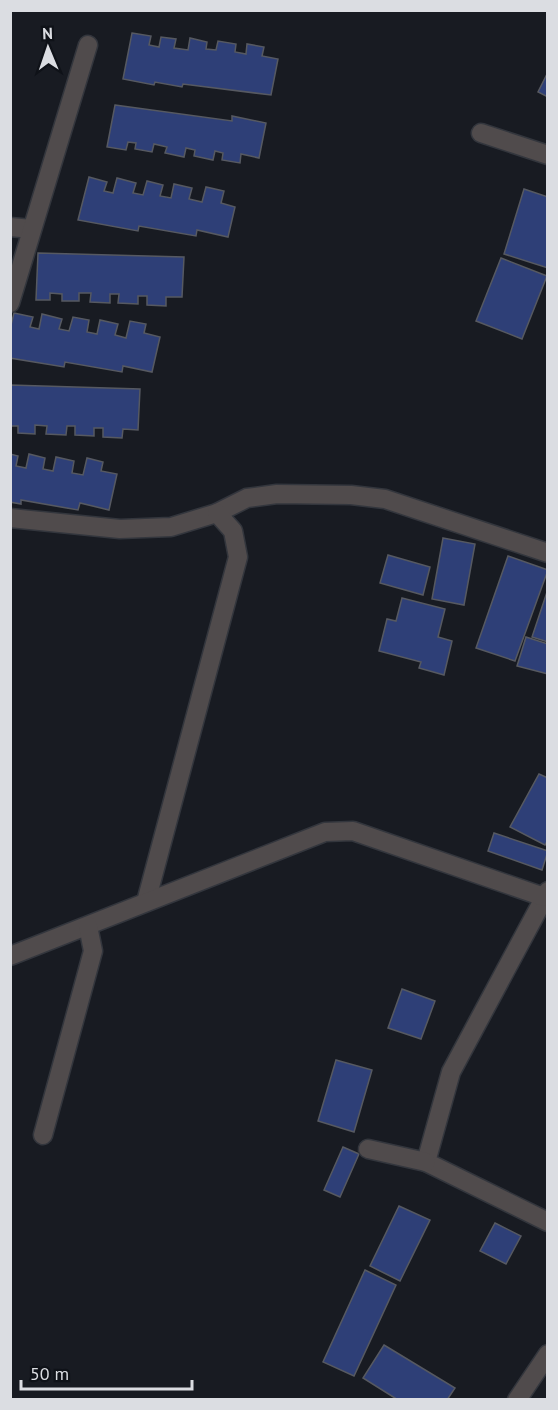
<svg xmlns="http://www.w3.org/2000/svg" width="558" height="1410" viewBox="0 0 558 1410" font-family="'PT Sans',sans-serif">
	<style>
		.building { fill: #2e3f77; stroke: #565961; stroke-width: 1.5 }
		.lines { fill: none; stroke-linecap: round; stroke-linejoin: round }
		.minor-casing { stroke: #33363d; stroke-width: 21 }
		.minor { stroke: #504b4c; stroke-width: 18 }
	</style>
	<rect width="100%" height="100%" fill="#181b22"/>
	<g class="building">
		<path d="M132,33l19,3 -2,9 10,2 2,-10 15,2 -2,9 14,2 2,-12 17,4 -1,7 10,1 2,-9 18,3 -1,8 11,2 1,-10 17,3 -2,9 16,3 -7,36 -88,-11 -1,3 -27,-5 -1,3 -31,-6z"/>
		<path d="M548,72v25l-10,-5z"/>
		<path d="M115,105l117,16v-5l34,7 -7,35 -18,-4 -1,9 -18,-3 1,-7 -8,-2 -2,9 -19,-4 1,-6 -9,-2 -2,9 -19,-4 2,-6 -13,-3 -2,8 -17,-3 1,-6 -8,-1 -2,8 -19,-3z"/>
		<path d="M89,177l18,5 -3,9 9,2 4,-15 19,5 -3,10 10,2 4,-14 16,4 -3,11 11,2 3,-14 18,4 -3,11 13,3 4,-15 18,4 -3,12 14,4 -7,30 -31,-7 -1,6 -57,-10 -1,5 -60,-11z"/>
		<path d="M524,189l24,8v71l-44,-14z"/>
		<path d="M38,253l146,4 -2,40h-16v9l-19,-1v-9h-9v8l-20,-1 1,-9h-9v9l-20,-1 1,-9h-12v8h-17v-7l-12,-1v7h-14z"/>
		<path d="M501,258l46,18 -25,63 -46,-18z"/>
		<path d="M14,313l19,4 -3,10 9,2 3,-15 20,5 -3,10 10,2 4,-14 16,3 -2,12 10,2 3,-14 18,4 -3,11 11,3 4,-17 16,3 -2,9 16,4 -8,35 -29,-6 -1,6 -57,-10 -1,5 -54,-9v-29z"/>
		<path d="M10,385l130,4 -2,41 -15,-1 -1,9 -19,-1v-9h-9v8l-19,-1v-9h-8l-1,9 -20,-1 1,-8 -12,-1v9l-17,-1v-7h-8z"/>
		<path d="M10,454l8,2 -2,10 10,2 3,-14 16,4 -2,11 10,2 3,-14 18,4 -2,12 11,2 4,-17 16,4 -2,9 16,3 -8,36 -29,-7 -2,7 -57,-10v4l-11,-2z"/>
		<path d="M443,538l32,6 -11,61 -32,-6z"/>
		<path d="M388,555l42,12 -7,28 -43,-12z"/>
		<path d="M508,556l40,14 -33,91 -39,-13z"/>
		<path d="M548,589v53l-16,-5z"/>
		<path d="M402,598l43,11 -7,28 14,4 -8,34 -25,-7 2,-6 -42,-11 8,-32 9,2z"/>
		<path d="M526,637l22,7v30l-31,-8z"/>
		<path d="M539,774l9,4v62l-3,5 -35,-18z"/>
		<path d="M494,833l54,18 -6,19 -54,-19z"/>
		<path d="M402,989l33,12 -14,38 -33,-11z"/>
		<path d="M336,1060l36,10 -18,62 -36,-11z"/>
		<path d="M343,1147l16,7 -19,43 -16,-7z"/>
		<path d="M399,1206l31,14 -30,61 -30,-15z"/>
		<path d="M495,1223l26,13 -15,28 -26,-13z"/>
		<path d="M365,1270l31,15 -42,91 -31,-14z"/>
		<path d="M384,1345l71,43 -8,12h-49l-35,-22z"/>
	</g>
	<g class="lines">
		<defs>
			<g id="minor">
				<path d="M481,133l67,22"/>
				<path d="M10,227l22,2"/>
				<path d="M10,303l78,-258"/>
				<path d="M10,518l110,11 51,-2 46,-14 30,-15 30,-4 74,1 34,4 163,54"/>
				<path d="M548,891l-97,181 -25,90 122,60"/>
				<path d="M146,902l92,-345 -5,-26 -16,-18"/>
				<path d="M10,956l315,-124 28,-1 191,66"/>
				<path d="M43,1135l50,-184 -5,-25"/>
				<path d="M368,1149l58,13"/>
				<path d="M517,1400l31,-46"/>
			</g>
		</defs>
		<use href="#minor" class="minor-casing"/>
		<use href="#minor" class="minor"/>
	</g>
	<rect width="558" height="1410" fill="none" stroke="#dbdde2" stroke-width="24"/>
	<g transform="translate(48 48) rotate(358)" stroke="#0f1218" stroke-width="4.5" paint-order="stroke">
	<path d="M0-4.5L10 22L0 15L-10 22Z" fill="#dbdde2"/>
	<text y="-9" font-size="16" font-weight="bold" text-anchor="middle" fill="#dbdde2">N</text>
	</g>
	<path d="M21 1380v9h171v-9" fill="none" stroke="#dbdde2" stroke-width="3"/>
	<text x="30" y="1380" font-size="18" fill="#dbdde2" stroke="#0f1218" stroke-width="4.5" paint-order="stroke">50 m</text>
</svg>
